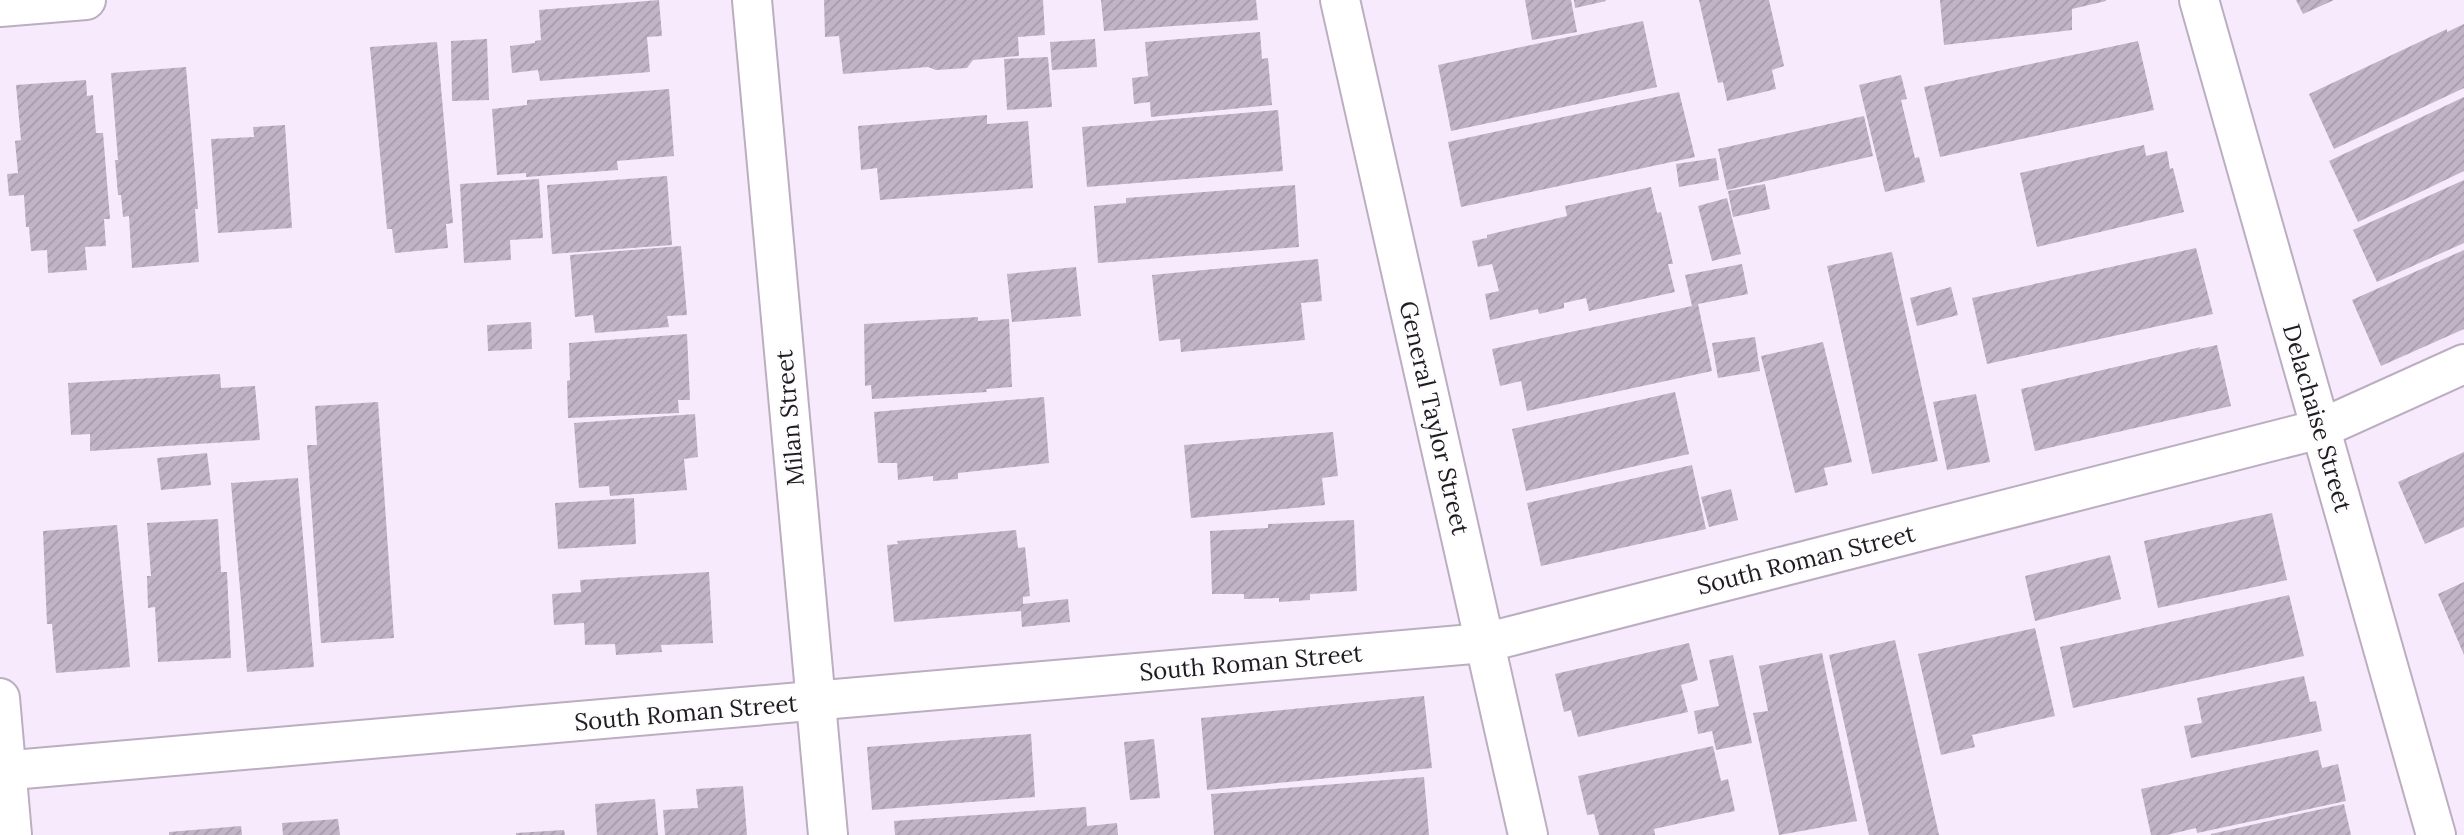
<svg xmlns="http://www.w3.org/2000/svg" width="2464" height="835" viewBox="0 0 2464 835" font-family="Lora,serif">
	<style>
		.building { fill: url(#building-hatch) }
		.lines { fill: none; stroke-linecap: round; stroke-linejoin: round }
		.street-casing { stroke: #bcaec1; stroke-width: 42 }
		.street { stroke: #fff; stroke-width: 38 }
		.labels { text-anchor: middle; stroke-width: 5; stroke-linejoin: round; paint-order: stroke }
		.street-label { font-size: 24px; fill: #201b22; stroke: #fdfdfd }
	</style>
	<defs>
		<pattern id="building-hatch" width="6" height="6" patternUnits="userSpaceOnUse" patternTransform="scale(1.75)"><rect width="6" height="6" fill="#c2b4c7"/><path d="M-1 1l2-2M0 6l6-6M5 7l2-2" fill="none" stroke="#a69aab"/></pattern>
	</defs>
	<rect width="100%" height="100%" fill="#f8eafd"/>
	<g class="building">
		<path d="M659,0l3,36 -15,1 3,35 -110,9 -2,-11 -26,3 -2,-27 25,-3v-2l6,-1 -2,-30z"/>
		<path d="M824,0h219l2,35 -27,2 1,19 -46,4 -6,8 -31,2 -8,-3 -85,7 -4,-38 -14,1z"/>
		<path d="M1101,0h155l2,20 -154,11z"/>
		<path d="M1525,0h46l6,32 -45,8z"/>
		<path d="M1574,0h31l1,1 -31,7z"/>
		<path d="M1699,0h70l15,66 -12,4 4,19 -49,12 -4,-19 -5,1z"/>
		<path d="M1940,0h166v1l-34,8v21l-128,15z"/>
		<path d="M2296,0h38l-31,14z"/>
		<path d="M1643,21l14,66 -206,44 -13,-66z"/>
		<path d="M2464,24v64l-130,61 -25,-55 138,-65v3z"/>
		<path d="M1260,32l2,27 6,-1 4,47 -121,12 -1,-15 -16,2 -2,-26 16,-2 -3,-34z"/>
		<path d="M487,39l2,61 -37,1 -1,-60z"/>
		<path d="M1095,39l2,28 -45,3 -2,-28z"/>
		<path d="M2138,41l16,69 -214,47 -16,-70z"/>
		<path d="M437,42l16,181 -7,1 2,24 -53,5 -3,-24h-5l-17,-182z"/>
		<path d="M1048,57l4,50 -45,3 -3,-51z"/>
		<path d="M186,67l12,142h-3l4,53 -67,6 -3,-52 -6,1 -2,-22h-3l-3,-35h3l-7,-87z"/>
		<path d="M1901,75l6,24 -6,1 14,58 4,-1 6,25 -40,10 -26,-107z"/>
		<path d="M86,80l1,16 6,-1 3,38h7l7,86h-6l2,27 -21,1 2,23 -39,3 -1,-23 -16,1 -2,-24h-3l-2,-32 -15,1 -2,-22 11,-1 -3,-32 6,-1 -5,-55z"/>
		<path d="M669,89l5,67 -57,5 1,9 -92,7v-4l-29,2 -5,-66 35,-4v-5z"/>
		<path d="M1679,92l16,65 -234,50 -13,-65z"/>
		<path d="M2464,97v74l-106,51 -29,-61z"/>
		<path d="M1278,110l5,61 -196,16 -5,-60z"/>
		<path d="M987,115v9l41,-3 5,67 -153,12 -3,-32 -16,2 -3,-44z"/>
		<path d="M1864,116l9,40 -146,34 -9,-41z"/>
		<path d="M285,125l7,103 -74,5 -7,-94 43,-2 -1,-10z"/>
		<path d="M2144,145l2,11 21,-5 3,18 3,-1 11,44 -147,35 -17,-74z"/>
		<path d="M1716,158l3,22 -40,7 -3,-23z"/>
		<path d="M667,176l5,69 -120,9 -5,-69z"/>
		<path d="M539,179l4,59 -33,2 1,20 -47,3 -4,-79z"/>
		<path d="M2464,180v63l-87,39 -24,-52z"/>
		<path d="M1765,184l5,25 -37,8 -5,-26z"/>
		<path d="M1295,185l4,62 -201,16 -4,-57 32,-3v-5z"/>
		<path d="M1651,187l6,26 4,-1 12,52h-5l7,28 -86,19 -3,-13 -22,5v5l-25,6 -1,-5 -48,11 -5,-26 14,-3 -7,-27 -14,3 -6,-26 15,-3v-3l80,-19 -2,-10z"/>
		<path d="M1727,198l14,56 -29,7 -14,-55z"/>
		<path d="M681,246l6,69 -20,1 2,11 -74,6 -2,-18 -18,2 -5,-62z"/>
		<path d="M2196,248l17,66 -226,50 -15,-66z"/>
		<path d="M2464,250v79l-83,37 -29,-66z"/>
		<path d="M1892,252l46,209 -66,13 -45,-208z"/>
		<path d="M1318,259l4,42 -21,2 4,37 -124,12 -1,-13 -21,2 -7,-66z"/>
		<path d="M1742,264l6,30 -50,10 14,67 -185,40 -6,-30 -21,5 -8,-37 200,-43 -7,-31z"/>
		<path d="M1076,267l5,49 -69,6 -5,-48z"/>
		<path d="M1951,287l7,28 -41,11 -7,-28z"/>
		<path d="M978,317v4l31,-2 3,68 -26,2 1,3 -115,7 -1,-14 -6,1 -1,-62z"/>
		<path d="M531,322l1,27 -44,2 -1,-26z"/>
		<path d="M687,334l3,66h-12l1,13 -111,5 -1,-37 3,-1 -1,-37z"/>
		<path d="M1755,337l5,34 -42,7 -6,-35z"/>
		<path d="M1823,342l29,120 -28,6 4,17 -33,8 -34,-137z"/>
		<path d="M2217,345l14,61 -196,45 -14,-62 180,-42 -2,2z"/>
		<path d="M220,374l1,14 34,-2 5,54 -170,11v-17l-19,1 -3,-52z"/>
		<path d="M1675,392l14,62 -163,37 -14,-62z"/>
		<path d="M1976,394l14,68 -43,8 -14,-68z"/>
		<path d="M1044,397l5,66 -91,10v6l-25,2v-5l-35,4 -1,-17h-19l-4,-51z"/>
		<path d="M378,402l16,236 -73,5 -14,-198h10l-2,-39z"/>
		<path d="M695,414l3,43 -14,2 3,31 -77,6 -1,-10 -30,2 -5,-65z"/>
		<path d="M1333,432l5,44 -16,2 3,27 -134,13 -7,-73z"/>
		<path d="M2464,452v75l-39,17 -27,-62z"/>
		<path d="M207,453l4,32 -50,5 -4,-32z"/>
		<path d="M1692,465l14,64 -165,37 -14,-63z"/>
		<path d="M298,478l16,189 -67,5 -16,-189z"/>
		<path d="M1731,489l7,31 -29,7 -8,-30z"/>
		<path d="M634,498l2,46 -78,5 -3,-46z"/>
		<path d="M2272,513l15,67 -129,28 -14,-67z"/>
		<path d="M218,519l3,53h6l4,86 -73,4 -3,-55 -7,1 -1,-32h4l-4,-53z"/>
		<path d="M1354,520l3,71 -47,3v6l-31,2v-4l-35,1v-5h-32l-2,-63 58,-3v-4z"/>
		<path d="M117,525l13,142 -74,6 -4,-49h-5l-4,-93z"/>
		<path d="M1016,530l2,18 7,-1 5,49 -7,1v7l45,-5 2,23 -48,5 -1,-16 -127,11 -7,-77 11,-1 -1,-3z"/>
		<path d="M2110,555l11,44 -86,22 -10,-45z"/>
		<path d="M709,572l4,71 -52,2 1,7 -46,3 -1,-11 -30,1 -1,-22 -30,2 -2,-31 29,-2 -1,-12z"/>
		<path d="M2464,582v73l-26,-61z"/>
		<path d="M2289,595l15,61 -231,52 -13,-61z"/>
		<path d="M2035,628l20,88 -83,19 3,12 -34,8 -23,-101z"/>
		<path d="M1895,640l44,195h-70l-40,-180z"/>
		<path d="M1689,643l9,37 -17,5 7,27 -110,25 -7,-27 -7,2 -9,-38z"/>
		<path d="M1822,653l35,168 -78,14 -26,-122 15,-2 -9,-45z"/>
		<path d="M1733,655l19,88 -36,7 -4,-19 -14,3 -4,-23 25,-5 -10,-46z"/>
		<path d="M2304,676l6,26 6,-1 6,30 -131,27 -7,-32 18,-3 -5,-25z"/>
		<path d="M1424,696l8,72 -225,22 -6,-72z"/>
		<path d="M1031,734l4,63 -163,13 -5,-63z"/>
		<path d="M1154,739l6,59 -30,2 -6,-58z"/>
		<path d="M1713,746l8,35 7,-2 7,32 -81,18 1,6h-56l-5,-21 -7,1 -9,-39z"/>
		<path d="M2318,750l4,18 16,-4 8,37 -149,32 -1,-5 -29,7h-16l-10,-46z"/>
		<path d="M1424,777l5,58h-215l-3,-41z"/>
		<path d="M743,786l4,49h-82l-2,-25 35,-2 -2,-19z"/>
		<path d="M655,799l3,36h-61l-2,-31z"/>
		<path d="M2344,804l7,31h-140v-1z"/>
		<path d="M1086,807l1,19 30,-3 1,12h-223l-1,-14z"/>
		<path d="M338,819l2,16h-57l-1,-12z"/>
		<path d="M241,826l1,9h-73v-3z"/>
		<path d="M564,830l1,5h-49v-2z"/>
	</g>
	<g class="lines">
		<defs>
			<g id="street">
				<path d="M752,0l76,835"/>
				<path d="M1340,0l188,835"/>
				<path d="M2199,0l237,835"/>
				<path d="M0,7l86,-7"/>
				<path d="M0,698l12,137"/>
				<path d="M0,771l1484,-128 836,-214 144,-65"/>
			</g>
		</defs>
		<use href="#street" class="street-casing"/>
		<use href="#street" class="street"/>
	</g>
	<g class="labels">
		<g class="street-label">
			<text transform="translate(790 418) rotate(-95)" y="8">Milan Street</text>
			<text transform="translate(1434 418) rotate(77)" y="8">General Taylor Street</text>
			<text transform="translate(2317 418) rotate(74)" y="8">Delachaise Street</text>
			<text transform="translate(1806 560) rotate(-14)" y="8">South Roman Street</text>
			<text transform="translate(1251 663) rotate(-5)" y="8">South Roman Street</text>
			<text transform="translate(686 713) rotate(-5)" y="8">South Roman Street</text>
		</g>
	</g>
</svg>
